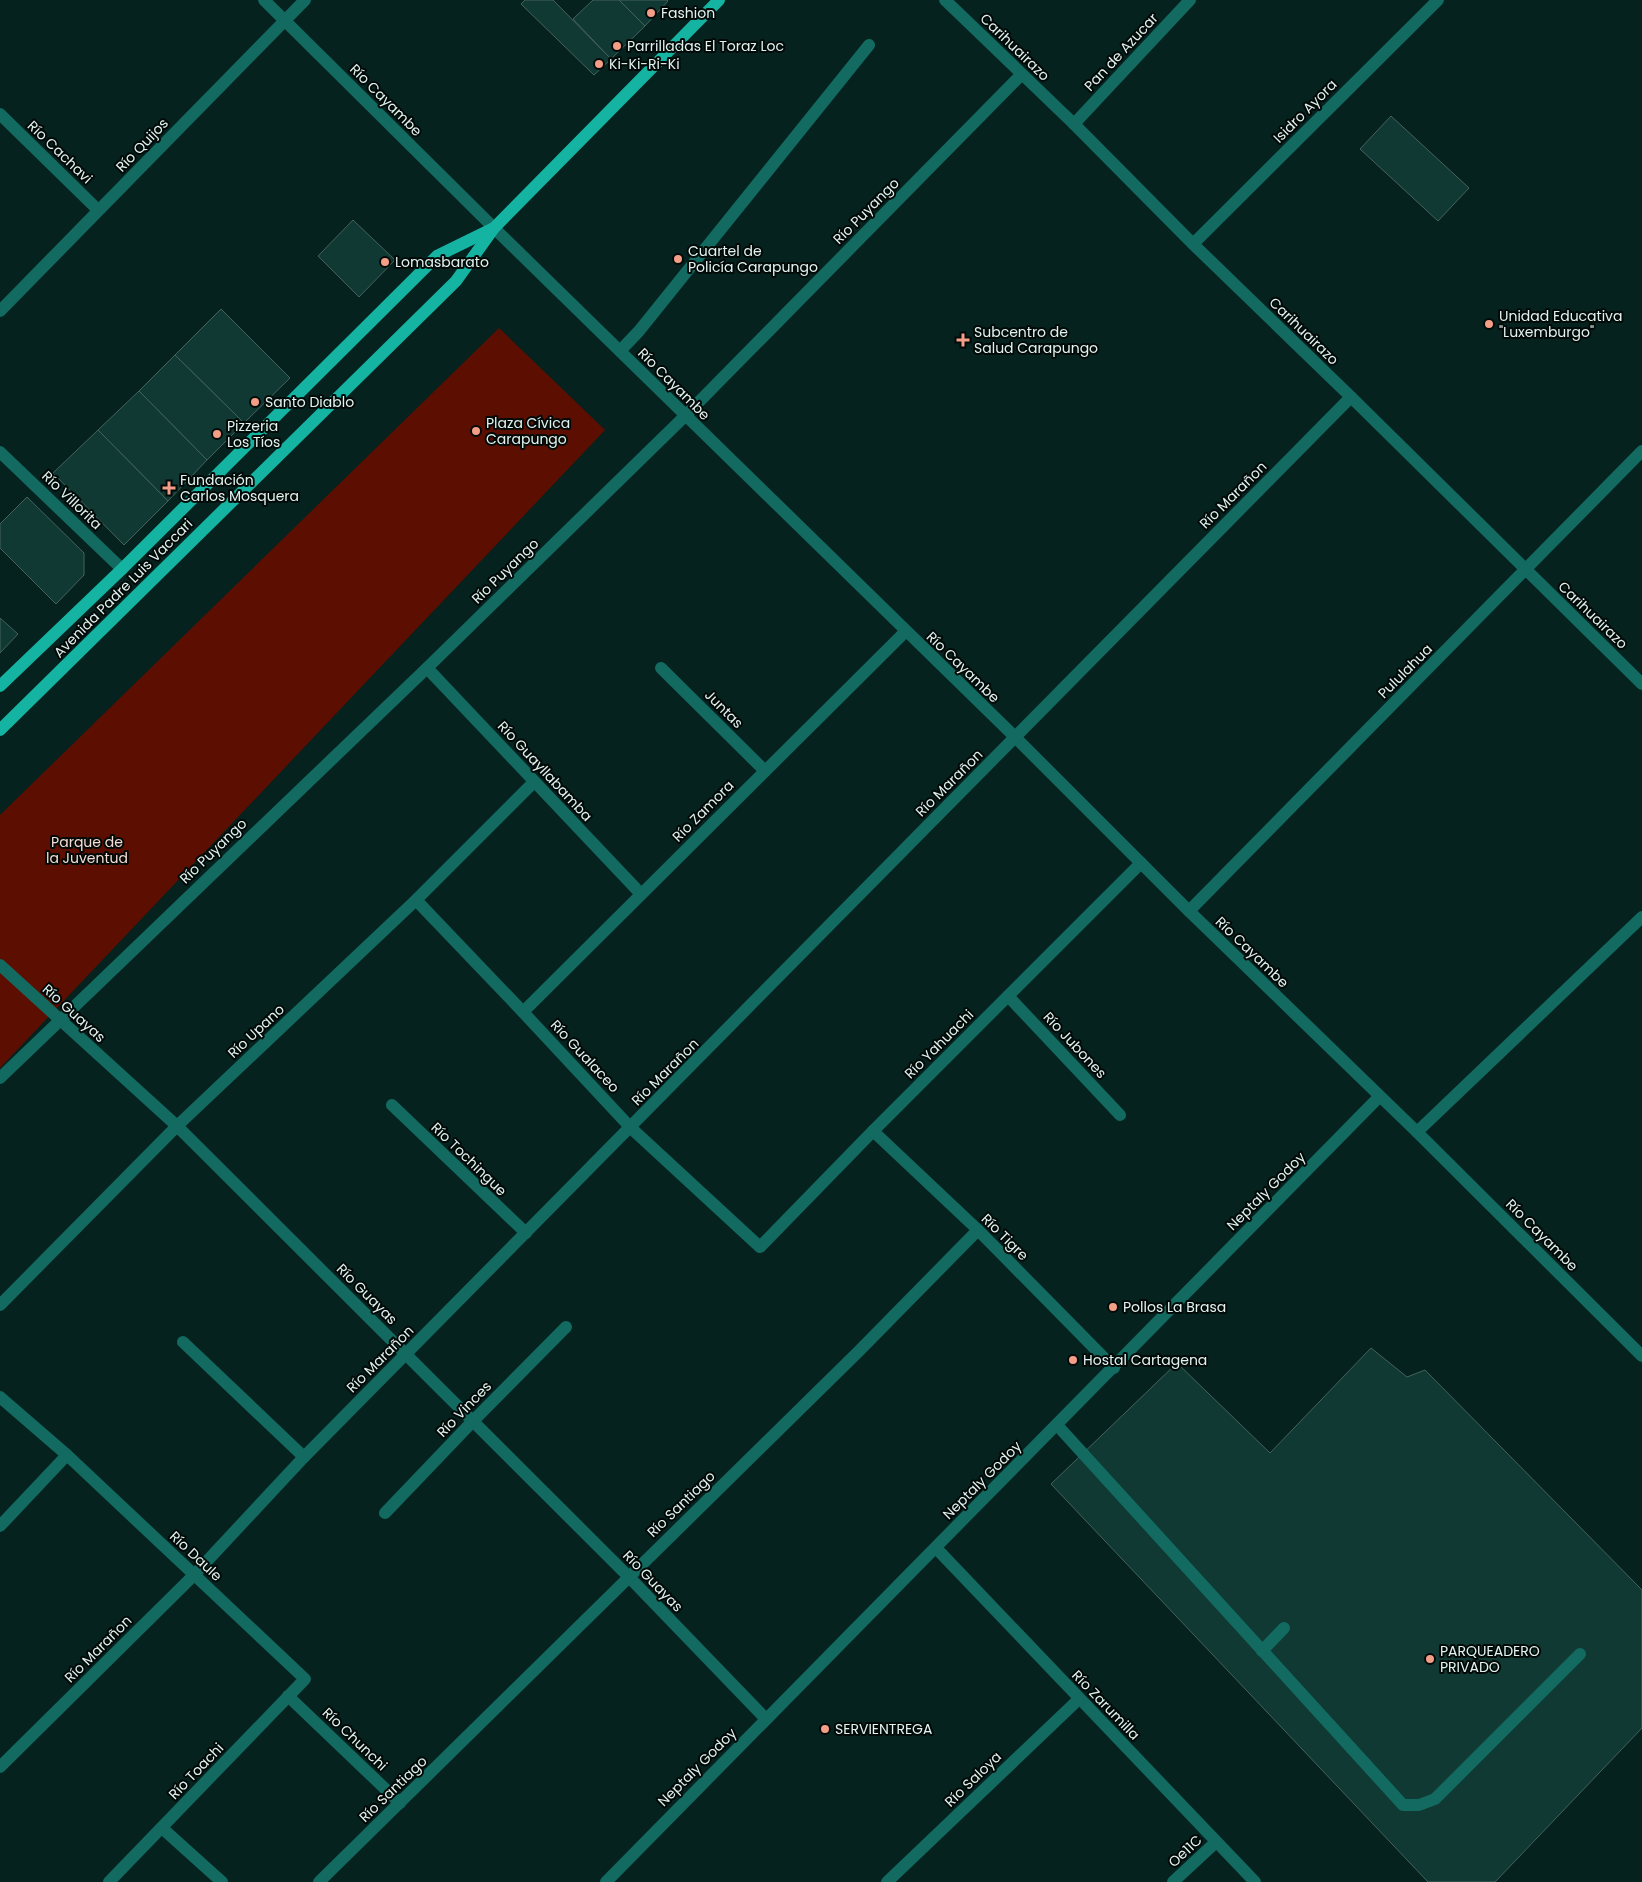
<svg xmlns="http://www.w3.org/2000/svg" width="1642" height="1882" viewBox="0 0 1642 1882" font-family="Poppins,sans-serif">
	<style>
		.green { fill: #5c0f00 }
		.building { fill: #103934; stroke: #45625d }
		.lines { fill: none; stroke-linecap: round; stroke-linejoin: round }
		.minor { stroke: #126a60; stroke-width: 12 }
		.major { stroke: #15b3a2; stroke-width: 12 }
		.poi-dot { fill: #f49e88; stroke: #020a08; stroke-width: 2 }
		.labels { text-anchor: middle; stroke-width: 4; stroke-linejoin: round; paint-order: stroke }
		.poi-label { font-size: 14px; fill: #e2f2ef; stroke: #020a08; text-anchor: start }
		.street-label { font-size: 14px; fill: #e2f2ef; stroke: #020a08 }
		.park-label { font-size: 14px; fill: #f4dbd4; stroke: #020a08 }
	</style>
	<rect width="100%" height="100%" fill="#05221f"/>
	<path class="green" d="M499,328l106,102 -605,638v-253z"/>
	<g class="building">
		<path d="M525,0h28l58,59 -17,16 -73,-71z"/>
		<path d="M593,0h26l26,26 -34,33 -38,-40z"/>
		<path d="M619,0h48l1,1 -23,25z"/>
		<path d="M1391,116l78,72 -31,33 -78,-72z"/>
		<path d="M353,220l42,40 -36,37 -41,-41z"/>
		<path d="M221,309l69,69 -46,45 -69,-68z"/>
		<path d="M175,355l69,68 -37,37 -68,-69z"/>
		<path d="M139,391l68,69 -39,41 -70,-71z"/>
		<path d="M98,430l70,71 -44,44 -71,-72z"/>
		<path d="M27,497l57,56v22l-28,29 -56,-56v-24z"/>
		<path d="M0,618l18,16 -18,19z"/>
		<path d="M1371,1348l36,29 18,-7 217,220v138l-147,154h-67l-377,-398 126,-121 93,90z"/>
	</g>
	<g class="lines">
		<g class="minor">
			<path d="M264,0l230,228 521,509 174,174 228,221 225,224"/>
			<path d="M945,0l129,124 119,120 158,153 291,287"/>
			<path d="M0,114l98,96"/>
			<path d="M1074,124l116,-124"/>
			<path d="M1193,244l245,-244"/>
			<path d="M0,311l305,-311"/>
			<path d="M620,351l19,-20 230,-286"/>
			<path d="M0,452l122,117"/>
			<path d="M427,668l214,226"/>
			<path d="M661,668l104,103"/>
			<path d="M416,900l107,112 108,116 129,119 113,-116 268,-268"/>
			<path d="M1189,911l453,-460"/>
			<path d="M0,965l177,161 452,451 137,142"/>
			<path d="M1008,996l112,119"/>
			<path d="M523,1012l382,-380"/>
			<path d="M0,1078l427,-410 258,-252 336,-341"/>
			<path d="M392,1105l134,128"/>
			<path d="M873,1131l105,99 136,138"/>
			<path d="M1417,1132l225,-215"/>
			<path d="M0,1305l177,-179 239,-226 118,-118"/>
			<path d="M183,1342l121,115"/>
			<path d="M0,1397l67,58 238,224 -196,203"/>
			<path d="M1057,1425l346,380h16l16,-6 145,-145"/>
			<path d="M385,1513l88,-92 93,-94"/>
			<path d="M0,1526l67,-71"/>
			<path d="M936,1548l319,334"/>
			<path d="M1262,1651l22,-23"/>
			<path d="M288,1696l112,107"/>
			<path d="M0,1767l194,-192 110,-118 1047,-1060"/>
			<path d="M162,1828l60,54"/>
			<path d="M319,1882l540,-531 119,-121"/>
			<path d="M606,1882l773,-785"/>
			<path d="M887,1882l192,-183"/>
			<path d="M1173,1882l43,-40"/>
		</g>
		<g class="major">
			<path d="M0,686l122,-117 315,-313 55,-27"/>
			<path d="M0,730l456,-449 38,-53 225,-228"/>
		</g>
	</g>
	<g class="poi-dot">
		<circle cx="651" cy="13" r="5"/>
		<circle cx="617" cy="46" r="5"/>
		<circle cx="599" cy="64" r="5"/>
		<circle cx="678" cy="259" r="5"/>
		<circle cx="385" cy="262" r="5"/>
		<circle cx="1489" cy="324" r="5"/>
		<path d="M960.5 332.5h5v5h5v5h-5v5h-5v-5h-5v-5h5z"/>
		<circle cx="255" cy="402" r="5"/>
		<circle cx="476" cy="431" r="5"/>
		<circle cx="217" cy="434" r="5"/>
		<path d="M166.5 480.5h5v5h5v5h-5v5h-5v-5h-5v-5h5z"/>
		<circle cx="1113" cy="1307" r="5"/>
		<circle cx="1073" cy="1360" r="5"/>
		<circle cx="1430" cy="1659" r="5"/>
		<circle cx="825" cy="1729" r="5"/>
	</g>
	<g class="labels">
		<g class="poi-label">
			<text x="661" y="18">Fashion</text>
			<text x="627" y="51">Parrilladas El Toraz Loc</text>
			<text x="609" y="69">Ki-Ki-Ri-Ki</text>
			<text x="688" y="256">Cuartel de<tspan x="688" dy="16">Policía Carapungo</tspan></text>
			<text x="395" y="267">Lomasbarato</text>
			<text x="1499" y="321">Unidad Educativa<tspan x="1499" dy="16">"Luxemburgo"</tspan></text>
			<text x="974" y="337">Subcentro de<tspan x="974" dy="16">Salud Carapungo</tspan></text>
			<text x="265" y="407">Santo Diablo</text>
			<text x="486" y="428">Plaza Cívica<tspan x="486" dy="16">Carapungo</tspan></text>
			<text x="227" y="431">Pizzeria<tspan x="227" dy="16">Los Tíos</tspan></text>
			<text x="180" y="485">Fundación<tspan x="180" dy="16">Carlos Mosquera</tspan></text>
			<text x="1123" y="1312">Pollos La Brasa</text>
			<text x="1083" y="1365">Hostal Cartagena</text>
			<text x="1440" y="1656">PARQUEADERO<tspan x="1440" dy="16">PRIVADO</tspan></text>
			<text x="835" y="1734">SERVIENTREGA</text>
		</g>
		<g class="street-label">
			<text transform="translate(1015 47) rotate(44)" y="5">Carihuairazo</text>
			<text transform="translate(1121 52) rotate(-47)" y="5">Pan de Azucar</text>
			<text transform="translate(386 100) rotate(45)" y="5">Río Cayambe</text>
			<text transform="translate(1305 111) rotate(-45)" y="5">Isidro Ayora</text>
			<text transform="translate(142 145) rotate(-46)" y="5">Río Quijos</text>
			<text transform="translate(60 152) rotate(44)" y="5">Río Cachavi</text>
			<text transform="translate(866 211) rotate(-45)" y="5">Río Puyango</text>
			<text transform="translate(1304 331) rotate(44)" y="5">Carihuairazo</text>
			<text transform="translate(674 384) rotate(45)" y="5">Río Cayambe</text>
			<text transform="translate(1233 495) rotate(-45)" y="5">Río Marañon</text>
			<text transform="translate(72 500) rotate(44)" y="5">Río Villorita</text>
			<text transform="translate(505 571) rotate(-44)" y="5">Río Puyango</text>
			<text transform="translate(123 588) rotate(-45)" y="5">Avenida Padre Luis Vaccari</text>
			<text transform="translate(1593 615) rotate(44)" y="5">Carihuairazo</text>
			<text transform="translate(963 667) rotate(44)" y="5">Río Cayambe</text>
			<text transform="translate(1405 671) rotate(-45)" y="5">Pululahua</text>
			<text transform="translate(724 709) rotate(45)" y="5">Juntas</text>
			<text transform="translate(545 771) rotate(47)" y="5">Río Guayllabamba</text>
			<text transform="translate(949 783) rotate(-45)" y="5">Río Marañon</text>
			<text transform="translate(703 811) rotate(-45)" y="5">Río Zamora</text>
			<text transform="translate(213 851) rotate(-44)" y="5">Río Puyango</text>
			<text transform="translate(1252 952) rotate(44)" y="5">Río Cayambe</text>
			<text transform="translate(74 1013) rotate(42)" y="5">Río Guayas</text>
			<text transform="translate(256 1031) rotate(-43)" y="5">Río Upano</text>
			<text transform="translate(939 1044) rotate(-45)" y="5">Río Yahuachi</text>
			<text transform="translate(1075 1045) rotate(47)" y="5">Río Jubones</text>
			<text transform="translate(585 1056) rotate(47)" y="5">Río Gualaceo</text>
			<text transform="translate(665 1072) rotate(-45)" y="5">Río Marañon</text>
			<text transform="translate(469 1159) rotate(44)" y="5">Río Tochingue</text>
			<text transform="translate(1266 1191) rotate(-45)" y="5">Neptaly Godoy</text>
			<text transform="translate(1542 1235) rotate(45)" y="5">Río Cayambe</text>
			<text transform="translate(1005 1237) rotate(45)" y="5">Río Tigre</text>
			<text transform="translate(367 1294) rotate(45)" y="5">Río Guayas</text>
			<text transform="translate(380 1359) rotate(-45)" y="5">Río Marañon</text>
			<text transform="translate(464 1409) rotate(-46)" y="5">Río Vinces</text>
			<text transform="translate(982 1480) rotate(-45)" y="5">Neptaly Godoy</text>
			<text transform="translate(681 1504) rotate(-44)" y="5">Río Santiago</text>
			<text transform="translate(196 1556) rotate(43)" y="5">Río Daule</text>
			<text transform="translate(653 1581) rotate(46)" y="5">Río Guayas</text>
			<text transform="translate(98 1649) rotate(-45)" y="5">Río Marañon</text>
			<text transform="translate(1106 1705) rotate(46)" y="5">Río Zarumilla</text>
			<text transform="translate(355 1739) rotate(44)" y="5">Río Chunchi</text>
			<text transform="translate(697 1767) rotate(-45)" y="5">Neptaly Godoy</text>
			<text transform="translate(196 1771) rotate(-46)" y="5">Río Toachi</text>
			<text transform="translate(973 1779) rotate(-44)" y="5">Río Saloya</text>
			<text transform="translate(393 1789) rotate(-44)" y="5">Río Santiago</text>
			<text transform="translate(1185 1851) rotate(-43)" y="5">Oe11C</text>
		</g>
		<g class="park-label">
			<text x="87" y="847">Parque de<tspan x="87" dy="16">la Juventud</tspan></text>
		</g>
	</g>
</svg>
